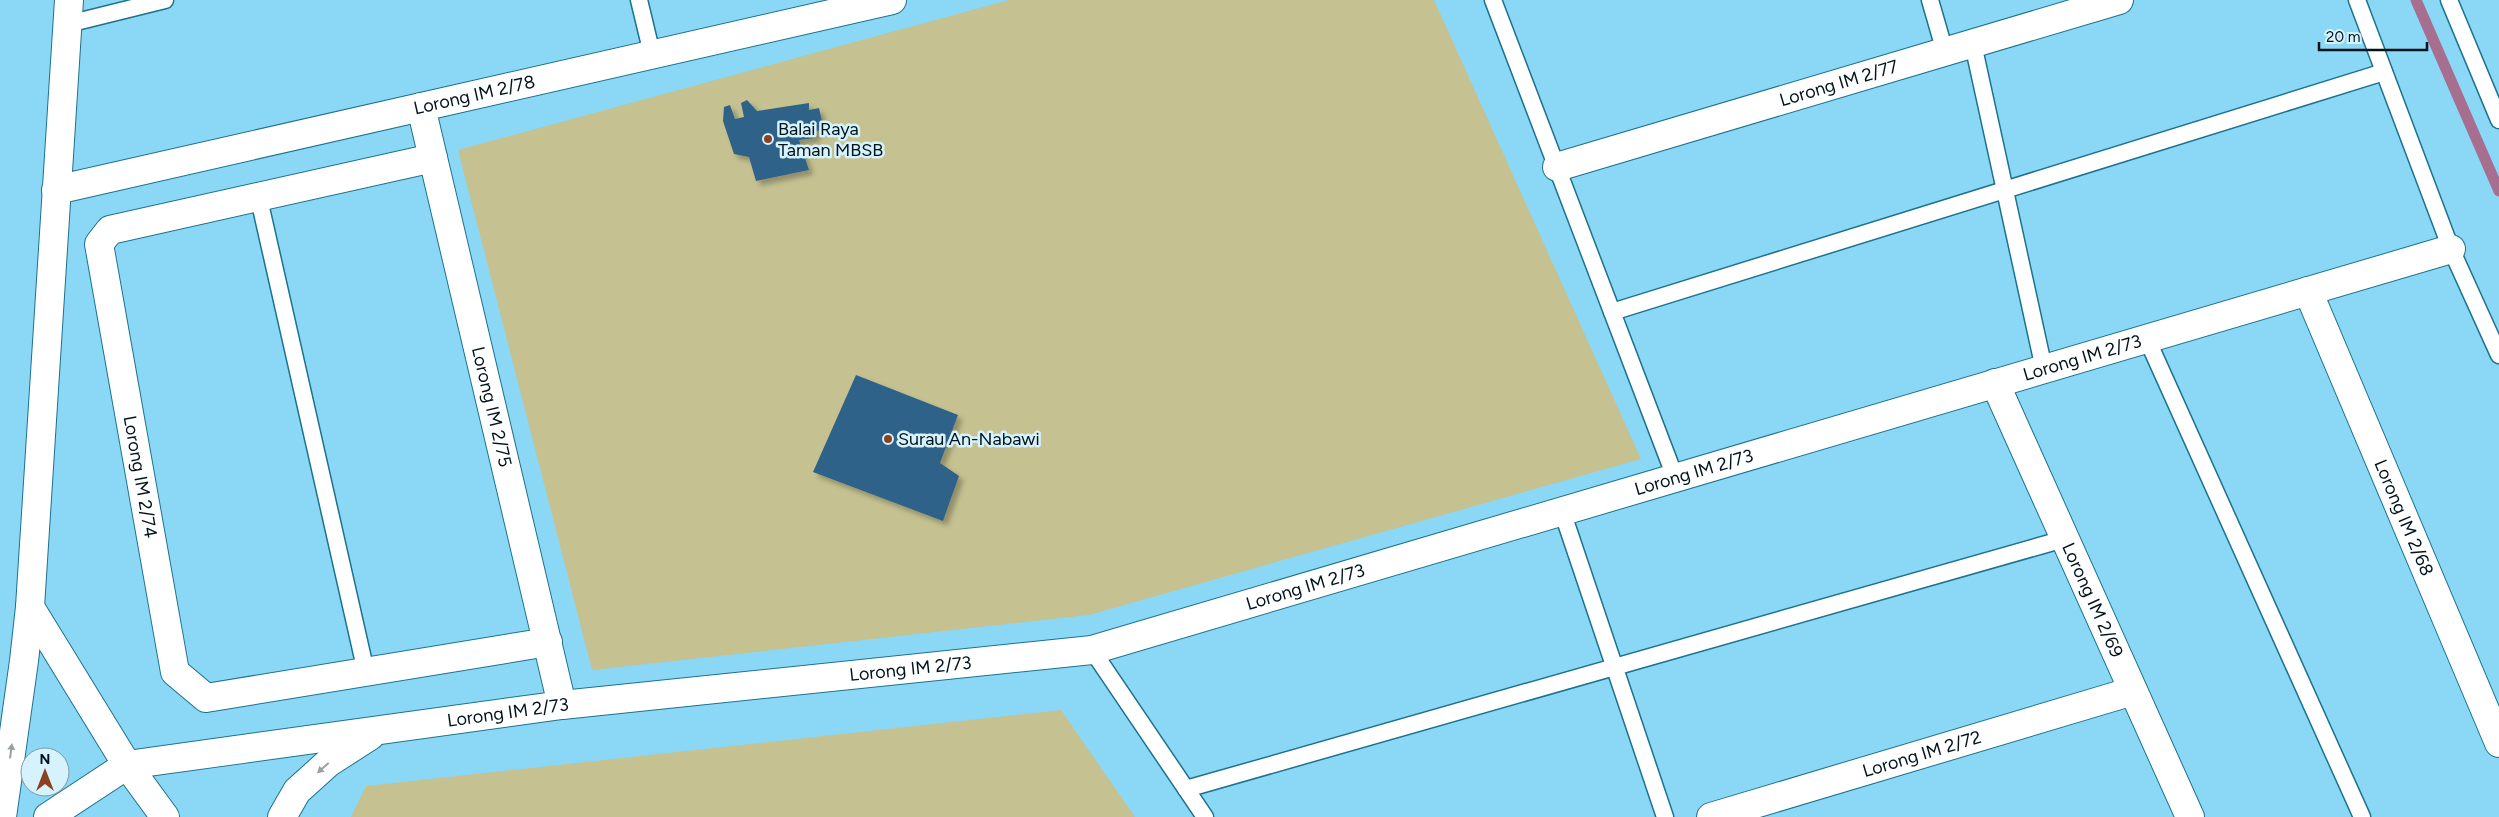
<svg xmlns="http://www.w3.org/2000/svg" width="2499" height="817" viewBox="0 0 2499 817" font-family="Figtree,sans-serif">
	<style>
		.green { fill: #c5c190 }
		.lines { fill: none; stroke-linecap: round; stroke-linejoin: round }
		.stream { stroke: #a76e90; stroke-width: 11 }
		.building { fill: #2d6289; filter: url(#shadow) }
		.lane-casing { stroke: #1d728c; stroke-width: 19 }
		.street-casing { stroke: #1d728c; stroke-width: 30 }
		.lane { stroke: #fff; stroke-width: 16 }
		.street { stroke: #fff; stroke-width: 28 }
		.oneway { fill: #99a1a4 }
		.poi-dot { fill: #894121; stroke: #d6f2fc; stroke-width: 2 }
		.labels { text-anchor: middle; stroke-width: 5; stroke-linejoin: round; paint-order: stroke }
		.street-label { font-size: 18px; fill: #00131b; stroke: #d6f2fc }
		.poi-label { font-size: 18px; fill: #00131b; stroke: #d6f2fc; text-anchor: start }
	</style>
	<defs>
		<filter id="shadow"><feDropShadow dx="4.5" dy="4.5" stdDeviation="2.5" flood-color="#0004"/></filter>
	</defs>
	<rect width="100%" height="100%" fill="#8ad8f5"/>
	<g class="green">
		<path d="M1009,0h425l207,459 -552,156 -497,55 -134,-520z"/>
		<path d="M1061,710l74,107h-784l15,-31z"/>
	</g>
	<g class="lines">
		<path class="stream" d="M2416,0l83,191"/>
	</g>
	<g class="building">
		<path d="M747,100l10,11 52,-8v7l10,-2 5,22 -8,1 -1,7 -16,2 10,30 -53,11 -7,-24 -15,-3 -11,-33 1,-14 6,-2 5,14 9,-2 -3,-14z"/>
		<path d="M856,375l102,40 -18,48 19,13 -16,45 -130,-49z"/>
	</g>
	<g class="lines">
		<defs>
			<g id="lane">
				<path d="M639,0l13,54"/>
				<path d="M1493,0l182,477"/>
				<path d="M1930,0l15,52"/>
				<path d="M2357,0l94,249 48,106"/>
				<path d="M2449,0l50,120"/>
				<path d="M68,24l97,-24"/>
				<path d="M1973,44l71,325"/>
				<path d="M259,199l107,473"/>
				<path d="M1612,312l772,-240"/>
				<path d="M2147,339l215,478"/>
				<path d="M1562,511l103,306"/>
				<path d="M1092,650l113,167"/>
				<path d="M1186,789l878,-250"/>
			</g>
			<g id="street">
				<path id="s1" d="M421,107l141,598"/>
				<path id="s2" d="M433,158l-323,72 -11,14 76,428 31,26 342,-56"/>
				<path id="s3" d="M1557,167l562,-167"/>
				<path id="s4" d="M56,190l836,-190"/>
				<path id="s5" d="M2308,291l191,452"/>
				<path id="s6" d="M1995,383l195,434"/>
				<path d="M30,607l97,158 38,52"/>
				<path d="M2,817l22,-156 6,-54 39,-607"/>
				<path id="s7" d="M48,817l79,-52 435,-60 530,-55 1359,-401"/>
				<path d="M282,817l15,-26 31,-28 42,-27"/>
				<path id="s8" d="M1711,817l422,-126"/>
			</g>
		</defs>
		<use href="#lane" class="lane-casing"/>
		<use href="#street" class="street-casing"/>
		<use href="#lane" class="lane"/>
		<use href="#street" class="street"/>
	</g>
	<defs><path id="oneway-solid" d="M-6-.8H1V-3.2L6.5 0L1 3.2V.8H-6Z" transform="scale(1.25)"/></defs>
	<g class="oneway">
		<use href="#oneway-solid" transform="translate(11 751) rotate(-82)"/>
		<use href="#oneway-solid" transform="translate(323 768) rotate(139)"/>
	</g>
	<g class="poi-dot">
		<circle cx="768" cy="139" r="5"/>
		<circle cx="888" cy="439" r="5"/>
	</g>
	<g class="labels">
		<g class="street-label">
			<text dy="6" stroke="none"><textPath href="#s3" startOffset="294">Lorong IM 2/77</textPath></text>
			<text dy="6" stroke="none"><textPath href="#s4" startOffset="429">Lorong IM 2/78</textPath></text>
			<text dy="6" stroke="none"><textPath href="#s7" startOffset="2099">Lorong IM 2/73</textPath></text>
			<text dy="6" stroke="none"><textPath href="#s1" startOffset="308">Lorong IM 2/75</textPath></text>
			<text dy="6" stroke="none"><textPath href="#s7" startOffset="1694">Lorong IM 2/73</textPath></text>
			<text dy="6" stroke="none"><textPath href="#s2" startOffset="585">Lorong IM 2/74</textPath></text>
			<text dy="6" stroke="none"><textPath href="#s5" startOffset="246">Lorong IM 2/68</textPath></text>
			<text dy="6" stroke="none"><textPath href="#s7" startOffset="1289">Lorong IM 2/73</textPath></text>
			<text dy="6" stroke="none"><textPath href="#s6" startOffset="238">Lorong IM 2/69</textPath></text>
			<text dy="6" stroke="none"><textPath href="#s7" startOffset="884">Lorong IM 2/73</textPath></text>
			<text dy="6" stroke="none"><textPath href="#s7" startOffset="479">Lorong IM 2/73</textPath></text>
			<text dy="6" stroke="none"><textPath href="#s8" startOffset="220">Lorong IM 2/72</textPath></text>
		</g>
		<g class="poi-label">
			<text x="778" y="135">Balai Raya<tspan x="778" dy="21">Taman MBSB</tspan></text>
			<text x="898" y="445">Surau An-Nabawi</text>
		</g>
	</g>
	<g transform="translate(45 772)"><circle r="24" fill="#d6f2fc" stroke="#8099a2"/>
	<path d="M0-4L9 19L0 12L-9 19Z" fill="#894121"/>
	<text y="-8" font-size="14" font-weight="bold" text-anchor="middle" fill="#00131b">N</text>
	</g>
	<path d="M2319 42v8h108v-8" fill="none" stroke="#00131b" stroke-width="2.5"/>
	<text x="2326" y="42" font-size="15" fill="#00131b" stroke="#d6f2fc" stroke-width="4" paint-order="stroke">20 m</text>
</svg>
